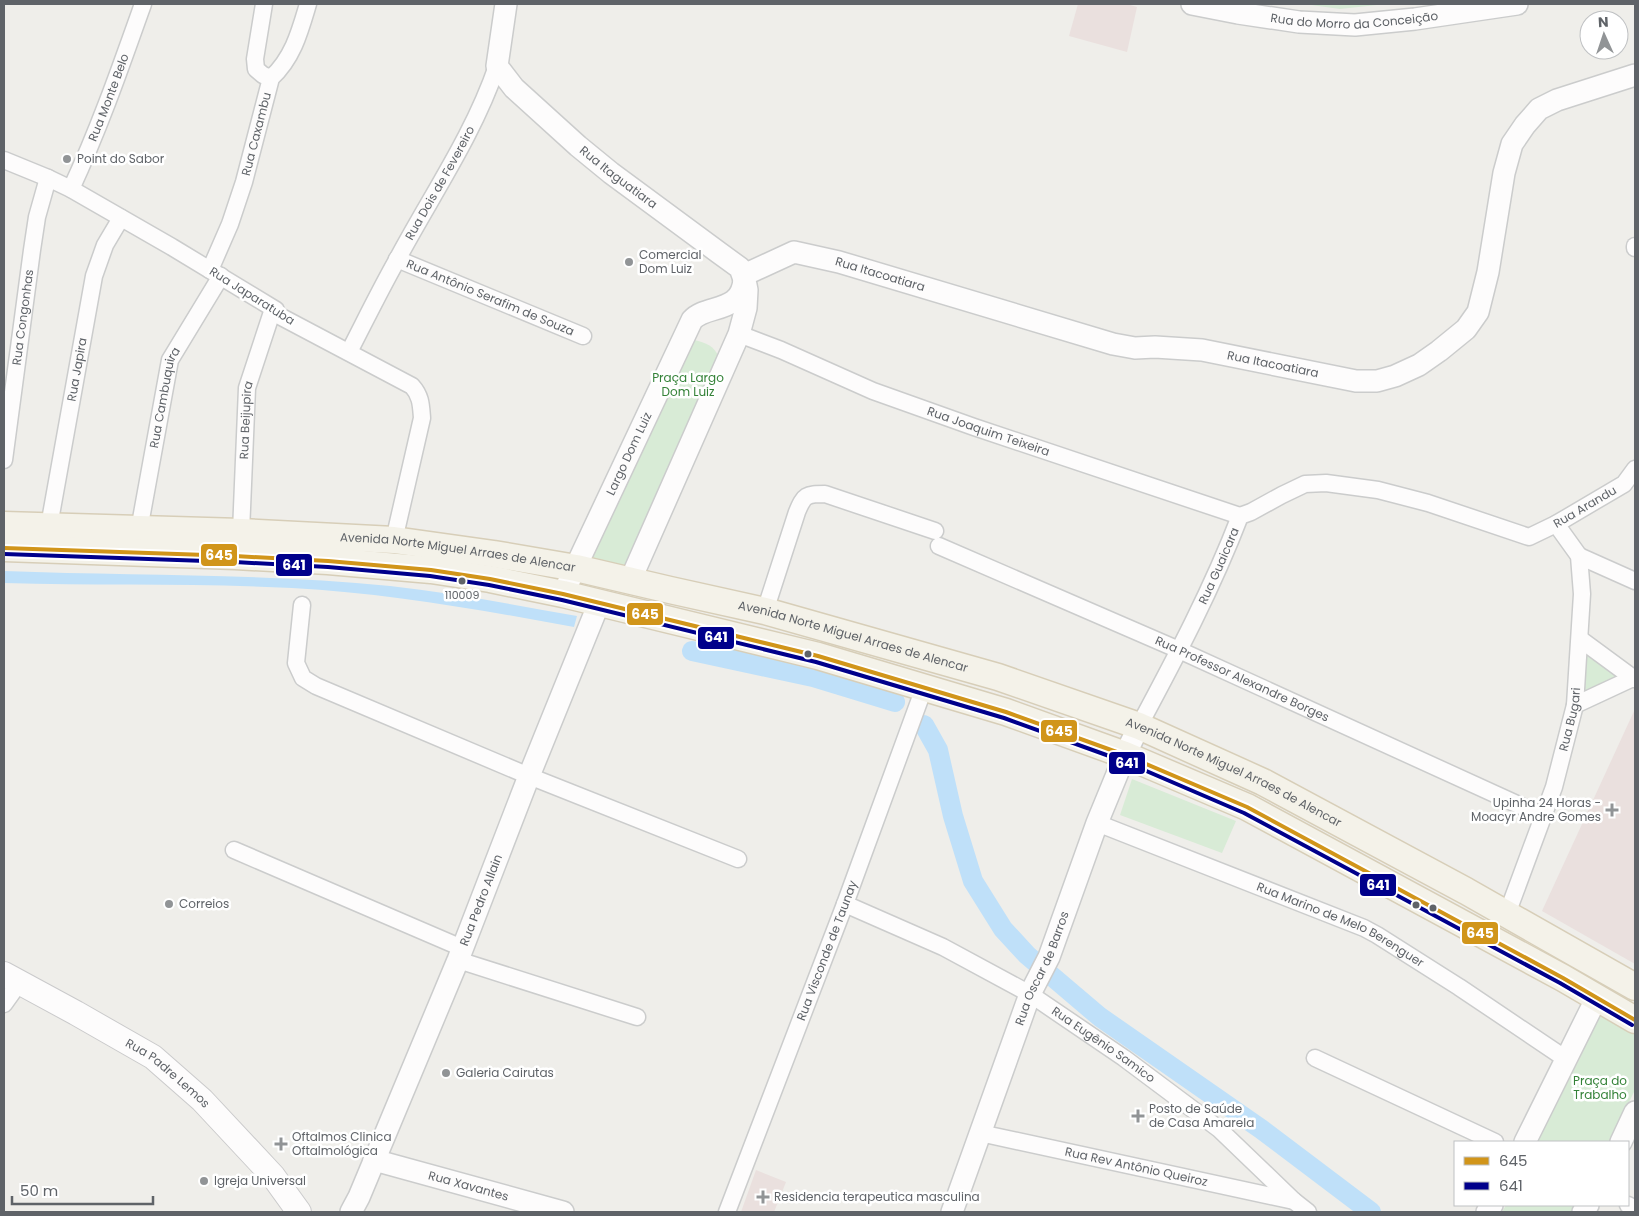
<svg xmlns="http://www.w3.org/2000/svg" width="1639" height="1216" viewBox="0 0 1639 1216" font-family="Poppins,sans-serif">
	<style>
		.medical { fill: #eae0de }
		.green { fill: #d8ebd6 }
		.water { fill: #bfe0f9 }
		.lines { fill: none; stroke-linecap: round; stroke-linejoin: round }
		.canal { stroke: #bfe0f9; stroke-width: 20 }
		.minor-casing { stroke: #cbcccc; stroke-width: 19 }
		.tertiary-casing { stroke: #cbcccc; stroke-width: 24 }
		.secondary-casing { stroke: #cacacb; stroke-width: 26 }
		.primary-casing { stroke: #d7ceb8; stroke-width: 29 }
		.minor { stroke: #fdfcfc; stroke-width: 16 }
		.tertiary { stroke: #fdfcfc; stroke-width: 21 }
		.secondary { stroke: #fdfcfc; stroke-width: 24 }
		.primary { stroke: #f4f2e9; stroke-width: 26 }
		.bus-1-casing { stroke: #fff; stroke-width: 8 }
		.bus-2-casing { stroke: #fff; stroke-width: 8 }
		.bus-1 { stroke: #d1951a; stroke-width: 4 }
		.bus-2 { stroke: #00008b; stroke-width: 4 }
		.poi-dot { fill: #919496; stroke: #fff; stroke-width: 2 }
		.bus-dot { fill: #5f6368; stroke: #fff; stroke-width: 2 }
		.labels { text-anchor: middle; stroke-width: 5; stroke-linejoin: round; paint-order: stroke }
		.bus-label { font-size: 11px; fill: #5f6368; stroke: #fff }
		.street-label { font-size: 12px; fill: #5f6368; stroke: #fff }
		.poi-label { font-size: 12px; fill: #5f6368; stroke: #fff; text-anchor: start }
		.park-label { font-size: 12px; fill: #348238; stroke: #fff }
		.line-badge { stroke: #fff; stroke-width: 2 }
		.badge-label { font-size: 14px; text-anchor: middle; font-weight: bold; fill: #fff }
	</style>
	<rect width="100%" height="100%" fill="#efeeea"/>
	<g class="medical">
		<path d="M1078,4h49l10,3 -10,45 -58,-16z"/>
		<path d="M1635,709v255l-93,-53z"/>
		<path d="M756,1170l30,12 -12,30h-33z"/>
	</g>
	<g class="green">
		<path d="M1304,4h82l-46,5z"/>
		<path d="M693,340c12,2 22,6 26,18l-93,214 -37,-8z"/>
		<path d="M1584,649l41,29 -45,18z"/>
		<path d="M1132,779l104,42 -14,32 -102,-38z"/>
		<path d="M1601,1015l34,14v61l-26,52h-73l43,-82 17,-38z"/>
		<path d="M1506,1205h72l-4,7h-72z"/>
	</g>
	<path class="water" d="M4,571c128,5 258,2 386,15 63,7 125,19 187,30l-3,11c-93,-17 -187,-34 -282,-39 -96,-5 -192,-2 -288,-5z"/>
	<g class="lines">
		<g class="canal">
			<path d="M692,651l121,26 82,25"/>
			<path d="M924,725l14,25 15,66 20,65 30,48 24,26 73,62 161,112 110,83"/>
		</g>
		<defs>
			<g id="minor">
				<path d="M264,4l-9,55 1,10 7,6 8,3"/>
				<path d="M4,160l44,18 23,11 101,58 104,63 -4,2 140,74c9,10 9,19 10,32l-28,122"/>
				<path id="s1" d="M71,189c28,-60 50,-123 72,-185"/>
				<path d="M1635,246v2"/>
				<path id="s2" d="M397,259l186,77"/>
				<path id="s3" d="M210,270l20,-46 14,-42 27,-104c22,-20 29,-47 37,-74"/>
				<path id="s4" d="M739,334l42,16 92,41 101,36 266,89"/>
				<path id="s5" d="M349,352c16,-31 31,-62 48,-92 34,-64 76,-124 100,-194"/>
				<path id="s6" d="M4,460l28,-210 5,-33 11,-39"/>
				<path id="s7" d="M49,526l45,-250 11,-31 16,-27"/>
				<path id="s8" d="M139,530l31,-170 51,-84"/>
				<path id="s9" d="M241,532l6,-144 25,-76"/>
				<path id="s10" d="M939,546l240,104 364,166"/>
				<path d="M1579,556l56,25"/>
				<path d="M302,605l-6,58 7,15 13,8 213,90 209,83"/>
				<path d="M765,611l32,-99c7,-17 9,-18 28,-18l110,37"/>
				<path d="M1580,639l53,39"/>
				<path d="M1575,705l58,-27 2,1"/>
				<path id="s11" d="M1139,726c37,-69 73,-137 101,-210l11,-4 31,-17 23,-11 21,-1 52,7 50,13 101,34 27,-13 68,-40 11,-15"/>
				<path id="s12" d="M1097,823l267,105 13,7 82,52 107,72"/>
				<path d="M234,850l228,98"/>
				<path id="s13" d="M845,904l98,43 87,47 94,64 95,71 75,72 14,11"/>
				<path id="s14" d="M1507,914l47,-127 21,-82 7,-111 -3,-38 -23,-32"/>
				<path d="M458,960l179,57"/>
				<path d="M4,1004l15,-21"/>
				<path d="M1315,1058l180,84"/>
				<path id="s15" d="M980,1133l314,68"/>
				<path d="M1628,1205l7,4"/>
				<path id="s16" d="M727,1212l118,-308 79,-216"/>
			</g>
			<g id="tertiary">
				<path id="s17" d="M506,4l-9,62 17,22 64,58 33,27 107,79 22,16 6,17 1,5 -1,18 -7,26 -109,247"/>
				<path id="s18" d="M1192,4l46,9 61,9 56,3 60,-6 102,-15"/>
				<path id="s19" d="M744,275l50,-23 45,10 274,82 22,4 20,-1 47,3 154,31h21l18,-5 24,-11 20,-14 27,-22 12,-17 10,-40 16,-99 8,-29 13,-19 14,-16 18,-9 78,-25"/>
				<path id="s20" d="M563,594l129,-274c14,-16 50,-6 52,-41"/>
				<path d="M1525,1142l72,-145"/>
				<path d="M1621,1142l14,-30"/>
				<path id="s21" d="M374,1160l189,52"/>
				<path id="s22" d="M351,1212l8,-15 99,-237 71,-184 70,-173"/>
				<path id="s23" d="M952,1212l78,-218 19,-37 48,-134 28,-68 14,-29"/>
				<path d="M1487,1212l5,-7"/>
				<path d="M1583,1212l5,-7"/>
			</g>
			<g id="secondary">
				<path id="s24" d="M4,974l72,39 77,44 49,43 71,76 26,36"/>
			</g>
			<g id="primary">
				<path id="s25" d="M4,525l237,7 153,8 100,14 82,14 94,22 95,21 233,66 141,49 124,56 203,109 169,96"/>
				<path d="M4,548l231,8 93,5 103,9 59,9 73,15 255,62 188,56 119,43 122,52 316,171 72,42"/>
			</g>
		</defs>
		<use href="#minor" class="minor-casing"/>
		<use href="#tertiary" class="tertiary-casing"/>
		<use href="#secondary" class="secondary-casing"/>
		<use href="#primary" class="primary-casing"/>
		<use href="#minor" class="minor"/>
		<use href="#tertiary" class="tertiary"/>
		<use href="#secondary" class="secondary"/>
		<use href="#primary" class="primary"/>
		<defs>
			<path id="bus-1" d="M4,548l231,8 93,5 103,9 59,9 73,15 255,62 188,56 119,43 122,52 316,171 72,42"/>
			<path id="bus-2" d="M4,554l231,8 93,5 102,9 59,9 73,15 254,62 188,56 119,43 121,52 316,170 72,42"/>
		</defs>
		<use href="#bus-1" class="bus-1-casing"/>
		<use href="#bus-2" class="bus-2-casing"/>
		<use href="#bus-1" class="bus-1"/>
		<use href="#bus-2" class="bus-2"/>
	</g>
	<g class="poi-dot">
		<circle cx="67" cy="159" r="5"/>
		<circle cx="629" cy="262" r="5"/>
		<path d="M1609.5 802.5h5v5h5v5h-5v5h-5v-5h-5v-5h5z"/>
		<circle cx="169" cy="904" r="5"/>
		<circle cx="446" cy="1073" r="5"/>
		<path d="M1135.5 1108.5h5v5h5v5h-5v5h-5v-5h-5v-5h5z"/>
		<path d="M278.5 1136.5h5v5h5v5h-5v5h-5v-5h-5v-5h5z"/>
		<circle cx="204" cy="1181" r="5"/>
		<path d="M760.5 1189.5h5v5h5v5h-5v5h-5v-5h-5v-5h5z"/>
	</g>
	<g class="bus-dot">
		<circle cx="462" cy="581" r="4.5"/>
		<circle cx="808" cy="654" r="4.5"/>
		<circle cx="1416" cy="905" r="4.5"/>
		<circle cx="1433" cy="908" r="4.5"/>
	</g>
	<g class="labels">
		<g class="bus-label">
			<text x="462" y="599">110009</text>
		</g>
		<g class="street-label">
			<text dy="4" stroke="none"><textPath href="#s18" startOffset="164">Rua do Morro da Conceição</textPath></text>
			<text dy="4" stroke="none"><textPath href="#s1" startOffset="99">Rua Monte Belo</textPath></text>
			<text dy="4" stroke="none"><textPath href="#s3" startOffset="144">Rua Caxambu</textPath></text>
			<text dy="4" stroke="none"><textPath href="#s17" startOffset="228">Rua Itaguatiara</textPath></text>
			<text dy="4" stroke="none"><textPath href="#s5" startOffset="192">Rua Dois de Fevereiro</textPath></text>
			<text dy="4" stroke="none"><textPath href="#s19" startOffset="144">Rua Itacoatiara</textPath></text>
			<text transform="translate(252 296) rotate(32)" y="4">Rua Japaratuba</text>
			<text dy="4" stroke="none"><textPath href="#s2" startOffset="101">Rua Antônio Serafim de Souza</textPath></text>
			<text dy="4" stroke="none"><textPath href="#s6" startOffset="144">Rua Congonhas</textPath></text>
			<text dy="4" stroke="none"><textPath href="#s19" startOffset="549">Rua Itacoatiara</textPath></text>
			<text dy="4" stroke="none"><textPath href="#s7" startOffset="159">Rua Japira</textPath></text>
			<text dy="4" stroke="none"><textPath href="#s8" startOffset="135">Rua Cambuquira</textPath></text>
			<text dy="4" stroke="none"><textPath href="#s9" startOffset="112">Rua Beijupira</textPath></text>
			<text dy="4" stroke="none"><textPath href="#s4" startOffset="268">Rua Joaquim Teixeira</textPath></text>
			<text dy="4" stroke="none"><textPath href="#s20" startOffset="155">Largo Dom Luiz</textPath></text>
			<text dy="4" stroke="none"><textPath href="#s11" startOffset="601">Rua Arandu</textPath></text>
			<text dy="4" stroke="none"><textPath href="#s25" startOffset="455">Avenida Norte Miguel Arraes de Alencar</textPath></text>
			<text dy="4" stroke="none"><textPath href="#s11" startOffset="179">Rua Guaicara</textPath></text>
			<text dy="4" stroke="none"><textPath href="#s25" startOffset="860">Avenida Norte Miguel Arraes de Alencar</textPath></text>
			<text dy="4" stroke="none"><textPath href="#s10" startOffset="331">Rua Professor Alexandre Borges</textPath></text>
			<text dy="4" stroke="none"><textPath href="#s14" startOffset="205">Rua Bugari</textPath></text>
			<text dy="4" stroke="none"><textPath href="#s25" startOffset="1265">Avenida Norte Miguel Arraes de Alencar</textPath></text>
			<text dy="4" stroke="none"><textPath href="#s22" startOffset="338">Rua Pedro Allain</textPath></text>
			<text dy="4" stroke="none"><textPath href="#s12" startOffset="264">Rua Marino de Melo Berenguer</textPath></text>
			<text dy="4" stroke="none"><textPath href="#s16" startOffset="280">Rua Visconde de Taunay</textPath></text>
			<text dy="4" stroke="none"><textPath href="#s23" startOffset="260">Rua Oscar de Barros</textPath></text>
			<text dy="4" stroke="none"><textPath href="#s13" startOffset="295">Rua Eugênio Samico</textPath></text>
			<text dy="4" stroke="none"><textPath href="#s24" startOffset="192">Rua Padre Lemos</textPath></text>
			<text dy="4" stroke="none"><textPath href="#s15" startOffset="160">Rua Rev Antônio Queiroz</textPath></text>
			<text dy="4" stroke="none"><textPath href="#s21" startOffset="98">Rua Xavantes</textPath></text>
		</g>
		<g class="poi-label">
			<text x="77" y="163">Point do Sabor</text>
			<text x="639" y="259">Comercial<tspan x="639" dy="14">Dom Luiz</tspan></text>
			<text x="1601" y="807" text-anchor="end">Upinha 24 Horas -<tspan x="1601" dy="14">Moacyr Andre Gomes</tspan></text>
			<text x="179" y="908">Correios</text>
			<text x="456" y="1077">Galeria Cairutas</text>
			<text x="1149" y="1113">Posto de Saúde<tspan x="1149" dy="14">de Casa Amarela</tspan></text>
			<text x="292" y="1141">Oftalmos Clinica<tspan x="292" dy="14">Oftalmológica</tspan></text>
			<text x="214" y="1185">Igreja Universal</text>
			<text x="774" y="1201">Residencia terapeutica masculina</text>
		</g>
		<g class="park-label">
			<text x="688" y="382">Praça Largo<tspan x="688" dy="14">Dom Luiz</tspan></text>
			<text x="1600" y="1085">Praça do<tspan x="1600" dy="14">Trabalho</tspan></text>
		</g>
	</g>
	<g class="line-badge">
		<rect x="200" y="543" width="38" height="24" rx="5" fill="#d1951a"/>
		<rect x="275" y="553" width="38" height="24" rx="5" fill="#00008b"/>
		<rect x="626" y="602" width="38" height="24" rx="5" fill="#d1951a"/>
		<rect x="697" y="626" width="38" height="24" rx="5" fill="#00008b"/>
		<rect x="1040" y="719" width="38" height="24" rx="5" fill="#d1951a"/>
		<rect x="1108" y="751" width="38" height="24" rx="5" fill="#00008b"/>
		<rect x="1359" y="873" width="38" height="24" rx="5" fill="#00008b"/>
		<rect x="1461" y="921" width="38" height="24" rx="5" fill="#d1951a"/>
	</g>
	<g class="badge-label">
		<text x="219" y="560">645</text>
		<text x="294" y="570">641</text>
		<text x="645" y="619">645</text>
		<text x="716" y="642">641</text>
		<text x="1059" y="736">645</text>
		<text x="1127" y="768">641</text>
		<text x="1378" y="890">641</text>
		<text x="1480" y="938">645</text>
	</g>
	<rect width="1639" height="1216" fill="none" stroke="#5f6368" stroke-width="10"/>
	<rect x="1454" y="1141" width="175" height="65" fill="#ffffff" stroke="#bfc1c3"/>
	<rect x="1464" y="1157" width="25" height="8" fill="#d1951a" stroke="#bfc1c3"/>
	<text x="1499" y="1166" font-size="15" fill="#5f6368">645</text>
	<rect x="1464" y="1182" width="25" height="8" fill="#00008b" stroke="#bfc1c3"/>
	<text x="1499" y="1191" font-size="15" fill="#5f6368">641</text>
	<g transform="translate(1604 35) rotate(357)"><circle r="24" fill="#ffffff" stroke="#bfc1c3"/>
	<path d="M0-4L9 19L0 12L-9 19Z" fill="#919496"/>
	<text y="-8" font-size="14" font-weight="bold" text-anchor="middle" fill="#5f6368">N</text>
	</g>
	<path d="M12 1196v8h141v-8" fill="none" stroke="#5f6368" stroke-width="2.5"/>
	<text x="20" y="1196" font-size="15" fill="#5f6368" stroke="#ffffff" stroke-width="4" paint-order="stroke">50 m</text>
</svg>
